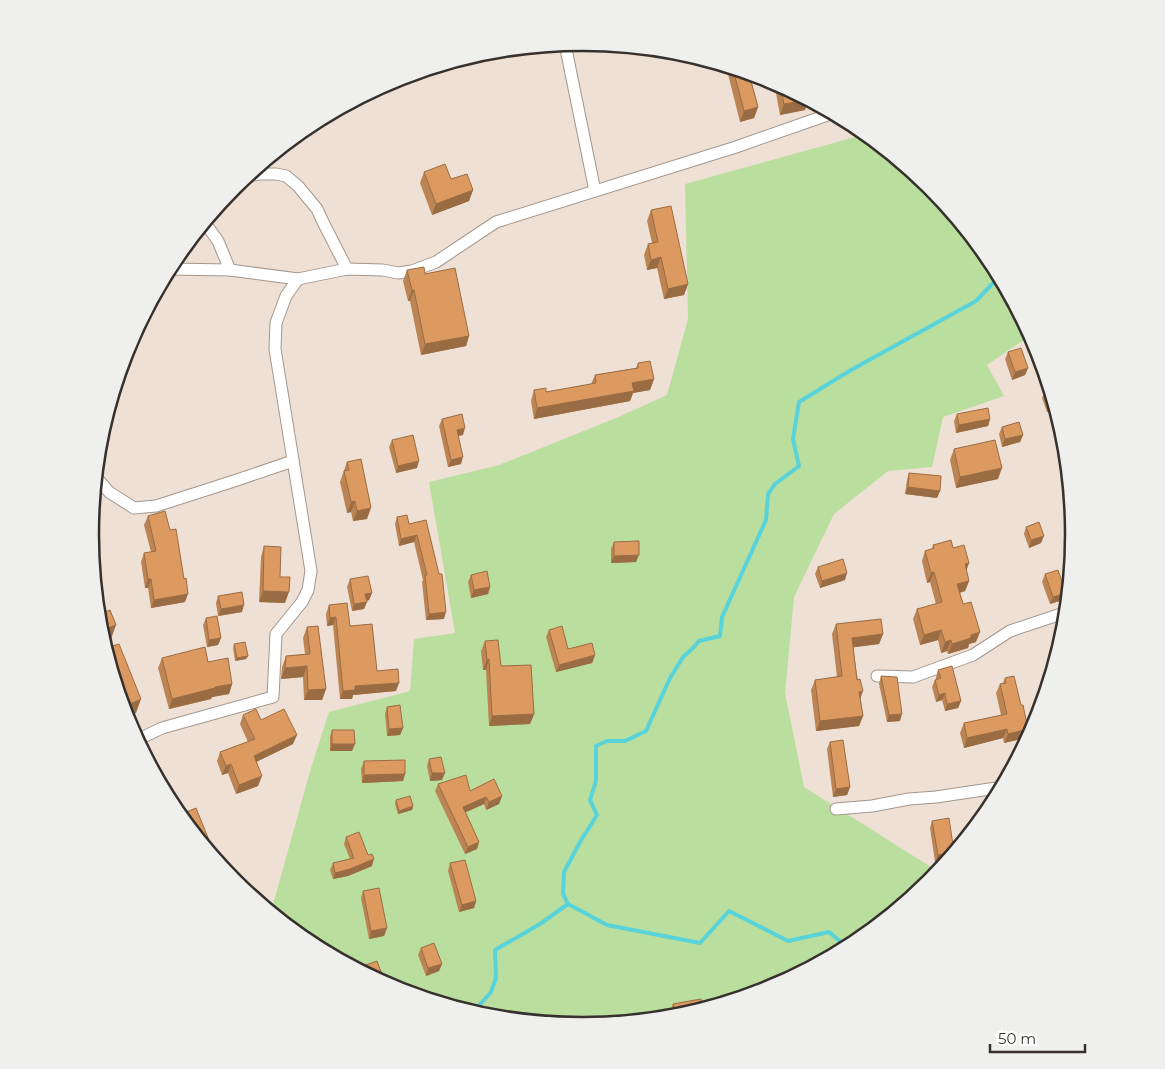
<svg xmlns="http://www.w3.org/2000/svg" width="1165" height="1069" viewBox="0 0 1165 1069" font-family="Montserrat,sans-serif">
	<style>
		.green { fill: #bade9e }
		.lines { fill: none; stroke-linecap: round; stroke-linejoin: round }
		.stream { stroke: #57d3d9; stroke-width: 4 }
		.street-casing { stroke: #a3968c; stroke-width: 13 }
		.street { stroke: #fff; stroke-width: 11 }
		.wall { fill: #bd8453 }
		.shaded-wall { fill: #9a6c43 }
		.building { fill: #dc9a60; stroke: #9a6c43 }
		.rim { fill: none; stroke: #37312d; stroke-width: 2.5 }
	</style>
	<rect width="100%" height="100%" fill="#eee0d4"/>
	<path class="green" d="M866,134l65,53 61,74 39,74 -44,30 17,31 -61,21 -11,50 -44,4 -54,43 -40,83 -9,96 19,94 135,85 -9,11 -74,61 -85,45 -93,28 -96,9 -96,-9 -92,-28 -85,-46 -38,-31 40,-144 18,-56 81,-21 4,-52 41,-6 -26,-151 70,-17 117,-47 51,-23 21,-76 -3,-135z"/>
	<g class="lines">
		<g class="stream">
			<path d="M568,904l-5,-10 1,-22 16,-30 17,-27 -7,-15 6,-19v-35l11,-5h18l21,-10 24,-53 13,-21 10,-9 6,-7 21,-5 2,-19 44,-97 2,-26 7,-10 24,-18 -6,-27 6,-37 52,-32 125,-69 18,-19 4,-8"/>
			<path d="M463,1010h12l16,-18 5,-14 -1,-28 45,-26 28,-20 39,21 93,18 29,-32 59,30 41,-9 19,16"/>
		</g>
		<defs>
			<g id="street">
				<path d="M565,44l30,147"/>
				<path d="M247,176l13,-2h16l10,2 12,10 19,23 6,13 24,47"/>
				<path d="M205,223l13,18 12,29"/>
				<path d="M169,269l61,1 68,9 49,-10 36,1 15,3 14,-2 24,-9 60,-40 240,-75 97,-34"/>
				<path d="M96,477l13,15 25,16 22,-2 78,-25 59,-20"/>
				<path d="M877,676l36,1 60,-22 37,-24 57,-19"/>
				<path d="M137,740l25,-12 111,-31 3,-63 26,-32 6,-12 3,-19 -36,-222 1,-26 10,-27 12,-17"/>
				<path d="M836,809l36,-3 37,-7 27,-2 67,-10"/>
			</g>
		</defs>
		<use href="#street" class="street-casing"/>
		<use href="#street" class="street"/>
	</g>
	<g class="wall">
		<path d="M726,66l23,8 9,33 -4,11 -14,4z"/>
		<path d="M774,82l34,18 -3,10 -25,5z"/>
		<path d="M424,172l27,7 22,11 -4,11 -37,14 -12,-32z"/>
		<path d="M651,210l37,74 -4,11 -20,4 -7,-31 -10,2 -3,-15 4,-11 4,-1 -5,-22z"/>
		<path d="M407,270l62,66 -3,10 -45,9 -11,-54h-2l-5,-20z"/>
		<path d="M1008,352l20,16 -3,7 -13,5 -7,-21z"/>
		<path d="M638,363l16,16 -4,11 -17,3 -3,8 -96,18 -3,-18 3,-11 12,2 45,-8 4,-9 41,-7z"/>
		<path d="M1050,389l12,39 -4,2 -5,-20 -6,2 -5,-14 3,-8z"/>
		<path d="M957,414l33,5 -2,7 -32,7 -2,-12z"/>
		<path d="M442,419l21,16 -5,1 3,28 -13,3 -9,-41z"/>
		<path d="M1002,427l21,8 -3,7 -18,5 -3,-13z"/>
		<path d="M392,440l25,28 -21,5 -7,-26z"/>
		<path d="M954,449l44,30 -42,9 -6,-28z"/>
		<path d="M347,462l20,57 -14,2 -2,-9 -4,1 -7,-31z"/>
		<path d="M909,473l31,18 -3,7 -32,-4 2,-14z"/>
		<path d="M148,516l37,86 -34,6 -3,-20h-3l-4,-26 3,-9 7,-1 -7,-27z"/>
		<path d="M397,517l12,7 17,-4 18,99 -18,1 -4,-38 1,-2 -9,-38 -15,4 -4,-22z"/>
		<path d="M1026,527l15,16 -12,5 -5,-14z"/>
		<path d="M614,542l22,20 -25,1v-14z"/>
		<path d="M933,545l20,3 16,15 -3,7 3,11 -4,10 -5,2 16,49 -7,2 -1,4 -20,6 -1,-3 -6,2 -3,-13 -18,5 -7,-26 4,-10 19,-5 -6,-22 -3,1 -5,-22 3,-10 7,-2z"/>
		<path d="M264,546l16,31 5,26 -26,-1 2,-45z"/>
		<path d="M818,567l27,13 -25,8 -5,-14z"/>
		<path d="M1045,574l21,19 -3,7 -13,4 -8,-22z"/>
		<path d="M471,575l19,12 -2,7 -17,4 -3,-16z"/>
		<path d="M350,579l22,14 -3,7 -2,1 -3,8 -12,2 -5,-24z"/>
		<path d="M218,596l24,16 -24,4 -2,-13z"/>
		<path d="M329,605l21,21 27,45 19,20 -43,4 -1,4h-12l-7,-74 -6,1 -1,-12z"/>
		<path d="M206,618l15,20 -3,7 -11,2 -4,-22z"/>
		<path d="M836,624l47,10 -4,10 -26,3 10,69 -4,10 -43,5 -5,-41 4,-10 22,-3 -5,-43z"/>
		<path d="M307,627l19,62 -4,11h-18l-1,-23 -22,2 1,-12 4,-11 19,-2 -2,-16z"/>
		<path d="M549,630l19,19 27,6 -3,8 -36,9 -10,-35z"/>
		<path d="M485,641l16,25 33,48 -4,10 -41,2 -3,-56h-3l-2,-19z"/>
		<path d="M234,644l14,12 -2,3 -11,2 -2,-13z"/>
		<path d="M162,658l46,4 24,22 -3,10 -17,3 -1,2 -42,10 -11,-41z"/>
		<path d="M938,670l23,31 -3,7 -13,3 -3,-11 -6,2 -4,-15 3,-7 1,-1v-2z"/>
		<path d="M881,676l19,45 -13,1 -8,-38z"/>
		<path d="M1005,678l20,60 -21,5 -1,-5 -39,10 -4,-15 4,-10 37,-8 -5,-22 4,-9 3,-1z"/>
		<path d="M387,707l16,21 -3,7 -13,1 -2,-22z"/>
		<path d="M243,715l18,5 32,24 -37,18 2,24 -22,8 -8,-21 -6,2 -5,-14 3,-9 28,-10 -8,-18z"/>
		<path d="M332,730l20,21h-22v-14z"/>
		<path d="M830,742l20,45 -3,8 -14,2 -6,-48z"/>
		<path d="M429,759l13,21 -12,1 -3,-15z"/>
		<path d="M364,761l41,13 -2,7 -41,2 -1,-14z"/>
		<path d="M438,784l64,12 -3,8 -13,6 -2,-6 -19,8 14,30 -2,7 -12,5 -30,-63z"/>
		<path d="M396,800l17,6 -1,4 -14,4 -3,-10z"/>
		<path d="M932,821l22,33 -5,6 -14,2 -5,-34z"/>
		<path d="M346,837l22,18 4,11 -24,10 -15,3 -3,-9 3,-7 17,-4 -6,-15z"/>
		<path d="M450,863l26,38 -2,7 -15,4 -11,-41z"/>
		<path d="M363,891l24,37 -3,8 -15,3 -8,-41z"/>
		<path d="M421,948l21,16 -3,7 -13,5 -8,-21z"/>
		<path d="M363,966l23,19 -25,-14z"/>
		<path d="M673,1004l5,13 -8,1 -1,-3z"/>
	</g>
	<g class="shaded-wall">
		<path d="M808,100l-3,10 -25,5 4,-11z"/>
		<path d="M758,107l-4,11 -14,4 4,-11z"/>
		<path d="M473,190l-4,11 -37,14 4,-11z"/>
		<path d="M661,257l-4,11 -10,2 4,-10z"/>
		<path d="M688,284l-4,11 -20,4 4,-10z"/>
		<path d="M412,290h2l-4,11h-2z"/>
		<path d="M469,336l-3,10 -45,9 4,-11z"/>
		<path d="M1028,368l-3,7 -13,5 3,-8z"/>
		<path d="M654,379l-4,11 -17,3 -3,8 -96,18 3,-11 95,-25z"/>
		<path d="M1054,403l1,1 -2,6 -6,2 3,-8z"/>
		<path d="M990,419l-2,7 -32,7 3,-8z"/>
		<path d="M1060,422l2,6 -4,2z"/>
		<path d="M465,428l-2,7 -9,2 3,-7z"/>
		<path d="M1023,435l-3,7 -18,5 3,-8z"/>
		<path d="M463,457l-2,7 -13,3 3,-7z"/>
		<path d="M419,461l-2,7 -21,5 2,-7z"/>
		<path d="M1002,468l-4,11 -42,9 4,-11z"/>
		<path d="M908,487l32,4 -3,7 -32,-4z"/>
		<path d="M355,501l-4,11 -4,1 4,-11z"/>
		<path d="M371,508l-4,11 -14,2 4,-10z"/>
		<path d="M417,535l-3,7 -15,4 2,-7z"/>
		<path d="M1044,536l-3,7 -12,5 2,-8z"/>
		<path d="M639,555l-3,7 -25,1 3,-7z"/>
		<path d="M969,563l-4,11v-10z"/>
		<path d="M934,572l-4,10 -3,1 4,-10z"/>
		<path d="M847,573l-2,7 -25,8 2,-7z"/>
		<path d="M148,579h3l-3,9h-3z"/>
		<path d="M969,581l-4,10 -12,3 4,-10z"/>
		<path d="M490,587l-2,7 -17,4 3,-8z"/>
		<path d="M263,591l26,1 -4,11 -26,-1z"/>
		<path d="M372,593l-3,7 -6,1 2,-7z"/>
		<path d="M1066,593l-3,7 -13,4 3,-7z"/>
		<path d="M188,594l-3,8 -34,6 3,-8z"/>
		<path d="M367,602l-3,7 -12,2 2,-7z"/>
		<path d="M244,605l-2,7 -24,4 3,-7z"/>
		<path d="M446,612l-2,7 -18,1 3,-6z"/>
		<path d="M336,617l-3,8 -6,1 3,-8z"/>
		<path d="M116,625l-5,14 -7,3 -4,-11z"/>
		<path d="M941,630l-3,10 -18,5 4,-10z"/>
		<path d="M980,632l-4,10 -7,2 -1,4 -20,6 4,-10 19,-9z"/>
		<path d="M883,634l-4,10 -30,4 3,-10z"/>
		<path d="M221,638l-3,7 -11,2 2,-7z"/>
		<path d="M951,640l-4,11 -6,2 4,-11z"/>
		<path d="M595,655l-3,8 -36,9 3,-7z"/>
		<path d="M248,656l-2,3 -11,2 2,-3z"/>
		<path d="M489,659l-3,11h-3l4,-10z"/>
		<path d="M307,666l-4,11 -22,2 4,-11z"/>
		<path d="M399,683l-3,8 -43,4 -1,4h-12l3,-8 12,-5z"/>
		<path d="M232,684l-3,10 -17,3 -1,2 -42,10 3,-10 43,-12z"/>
		<path d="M326,689l-4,11h-18l4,-10z"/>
		<path d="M863,691l-4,11v-10z"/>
		<path d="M945,693l-3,7 -6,2 3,-7z"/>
		<path d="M141,699l-5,14 -10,4 -3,-10z"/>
		<path d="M961,701l-3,7 -13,3 2,-7z"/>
		<path d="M534,714l-4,10 -41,2 3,-10z"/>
		<path d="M902,714l-2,7 -13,1 2,-7z"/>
		<path d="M863,716l-4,10 -43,5 4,-10z"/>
		<path d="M403,728l-3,7 -13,1 2,-7z"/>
		<path d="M1007,729l-4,9 -39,10 3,-10z"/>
		<path d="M1028,729l-3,9 -21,5 4,-9z"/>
		<path d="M297,735l-4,9 -43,21 4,-9z"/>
		<path d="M332,744h23l-3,7h-22z"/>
		<path d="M231,764l-3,9 -6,2 4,-9z"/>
		<path d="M432,773h13l-3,7 -12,1z"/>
		<path d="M405,774l-2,7 -41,2 2,-8z"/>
		<path d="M262,776l-4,10 -22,8 3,-9z"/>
		<path d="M850,787l-3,8 -14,2 3,-8z"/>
		<path d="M502,796l-3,8 -13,6 3,-8z"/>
		<path d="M486,797l-2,7 -24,11 3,-8z"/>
		<path d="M413,806l-1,4 -14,4 1,-3z"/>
		<path d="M479,842l-2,7 -12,5 3,-7z"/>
		<path d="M954,852l-5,8 -14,2 3,-7z"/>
		<path d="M374,859l-2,7 -24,10 -15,3 2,-6z"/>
		<path d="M476,901l-2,7 -15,4 3,-7z"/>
		<path d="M387,928l-3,8 -15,3 2,-8z"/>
		<path d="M442,964l-3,7 -13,5 2,-8z"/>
	</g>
	<g class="building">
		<path d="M733,69l16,5 9,33 -14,4z"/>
		<path d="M780,85l28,15 -24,4z"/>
		<path d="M445,164l6,15 16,-5 6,16 -37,14 -12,-32z"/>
		<path d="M671,206l17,78 -20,5 -7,-32 -10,3 -3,-16 10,-2 -7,-32z"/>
		<path d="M424,267l1,7 30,-6 14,68 -44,8 -11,-54h-2l-5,-20z"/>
		<path d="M1021,348l7,20 -13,4 -7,-20z"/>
		<path d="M650,361l4,18 -22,4 2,8 -97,17 -3,-18 12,-2v4l50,-9 -1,-8 43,-7v-5z"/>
		<path d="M1050,389l4,14 -4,1 -5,-14z"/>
		<path d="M988,408l2,11 -31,6 -2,-11z"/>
		<path d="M462,414l3,14 -8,2 6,27 -12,3 -9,-41z"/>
		<path d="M1019,422l4,13 -18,4 -3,-12z"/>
		<path d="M413,435l6,26 -21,5 -6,-26z"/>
		<path d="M995,440l7,28 -42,9 -6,-28z"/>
		<path d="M361,459l10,49 -14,3 -2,-10 -4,1 -7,-31 5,-1 -2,-8z"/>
		<path d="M909,473l32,3 -1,15 -32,-4z"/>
		<path d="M165,511l5,19 6,-1 8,50 2,-1 2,16 -34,6 -3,-21h-3l-4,-26 12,-2 -8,-35z"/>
		<path d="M407,515l2,9 17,-4 13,54h3l4,38 -17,2 -4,-39h2l-10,-40 -16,4 -4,-22z"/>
		<path d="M1039,522l5,14 -13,4 -5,-13z"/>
		<path d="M951,540l2,8 11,-3 5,18 -4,1 4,17 -12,3 6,20 8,-2 9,30 -9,3v3l-19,6 -1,-4 -6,2 -4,-12 -17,5 -7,-26 25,-7 -8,-30 -3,1 -6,-22 9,-3 -1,-3z"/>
		<path d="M639,541v14l-25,1v-14z"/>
		<path d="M264,546l17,1 -1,30h10l-1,15 -26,-1z"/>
		<path d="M843,559l4,14 -25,8 -4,-14z"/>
		<path d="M1058,570l8,23 -13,4 -8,-23z"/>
		<path d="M487,571l3,16 -16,3 -3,-15z"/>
		<path d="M368,576l4,17 -7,1 2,8 -13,2 -4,-25z"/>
		<path d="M242,592l2,13 -23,4 -3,-13z"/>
		<path d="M347,603l3,23 22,-2 5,47 21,-2 1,14 -44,3v4l-12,1 -7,-74 -6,1 -1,-13z"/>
		<path d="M102,605l3,7 5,-2 6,15 -16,6 -2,-24z"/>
		<path d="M217,616l4,22 -12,2 -3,-22z"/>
		<path d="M881,619l2,15 -31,4 5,42 3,-1 3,12 -4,1 4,24 -43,5 -5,-41 27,-4 -6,-52z"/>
		<path d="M318,626l8,63 -18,1 -1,-24 -22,2 1,-12 24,-2 -3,-27z"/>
		<path d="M562,626l6,23 24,-6 3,12 -36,10 -10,-35z"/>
		<path d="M498,640l3,26 30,-1 3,49 -42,2 -3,-57 -2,1 -2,-19z"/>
		<path d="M245,642l3,14 -11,2 -3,-14z"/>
		<path d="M119,644l22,55 -18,8 -18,-59z"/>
		<path d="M205,647l3,15 20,-4 4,26 -17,3v1l-43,11 -10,-41z"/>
		<path d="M952,666l9,35 -14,3 -2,-11 -6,2 -4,-15 6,-2 -3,-8z"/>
		<path d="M881,676l16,1 5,37 -13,1z"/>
		<path d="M1014,676l7,29h2l5,24 -20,5 -1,-5 -40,9 -3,-15 43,-9 -7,-30 6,-1 -1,-5z"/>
		<path d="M400,705l3,23 -14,1 -2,-22z"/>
		<path d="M256,709l5,11 23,-11 13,26 -43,21 8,20 -23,9 -8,-21 -5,2 -6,-14 35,-13 -12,-24z"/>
		<path d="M332,730h22l1,14h-23z"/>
		<path d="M843,740l7,47 -14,2 -6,-47z"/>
		<path d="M441,757l4,16h-13l-3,-14z"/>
		<path d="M405,760v14l-41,1v-14z"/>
		<path d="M466,775l4,16 24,-12 8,17 -13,6 -3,-5 -23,10 16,35 -11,5 -30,-63z"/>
		<path d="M410,796l3,10 -14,5 -3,-11z"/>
		<path d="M196,808l17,42 -3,2 -31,-37z"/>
		<path d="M949,818l5,34 -16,3 -6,-34z"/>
		<path d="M359,832l9,23 4,-1 2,5 -24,10 -15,4 -2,-10 21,-5 -8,-21z"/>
		<path d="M465,860l11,41 -14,4 -12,-42z"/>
		<path d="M379,888l8,40 -16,3 -8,-40z"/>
		<path d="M434,943l8,21 -14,4 -7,-20z"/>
		<path d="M377,961l9,24 -20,-11 -3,-8z"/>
		<path d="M701,999l2,11 -27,7 -3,-13z"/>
	</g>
	<path d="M0 0H1165V1069H0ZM99 534a483 483 0 1 1 966 0a483 483 0 1 1-966 0Z" fill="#efefee" fill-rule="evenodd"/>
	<path class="rim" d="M99 534a483 483 0 1 1 966 0a483 483 0 1 1-966 0Z"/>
	<path d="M990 1044v8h95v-8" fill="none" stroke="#37312d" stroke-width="2.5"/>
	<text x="998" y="1044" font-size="15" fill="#37312d" stroke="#ffffff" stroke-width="4" paint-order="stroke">50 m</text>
</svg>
